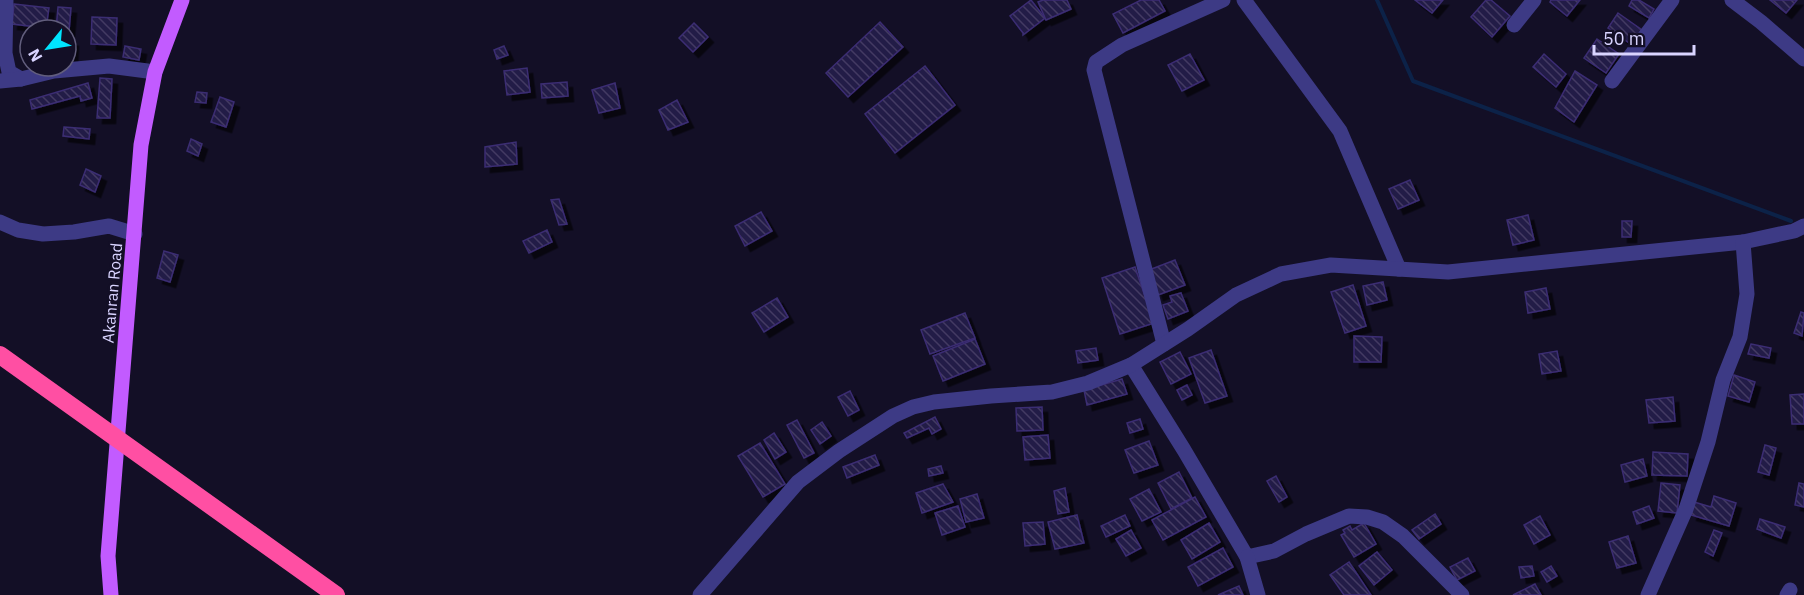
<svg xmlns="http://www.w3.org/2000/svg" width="1804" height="595" viewBox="0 0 1804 595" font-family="'IBM Plex Sans',sans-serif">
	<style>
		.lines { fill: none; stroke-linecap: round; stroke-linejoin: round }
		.stream { stroke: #0c2248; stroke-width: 4 }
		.building { fill: url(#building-back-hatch); stroke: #3b2d73; stroke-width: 1.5; filter: url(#shadow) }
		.minor { stroke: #3d3a85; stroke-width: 15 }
		.major { stroke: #c25bff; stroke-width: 15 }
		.highway { stroke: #ff4fa3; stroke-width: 18 }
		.labels { text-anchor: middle; stroke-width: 4.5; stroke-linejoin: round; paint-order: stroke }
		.street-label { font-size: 16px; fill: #d9d4ff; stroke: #130f26 }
	</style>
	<defs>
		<pattern id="building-back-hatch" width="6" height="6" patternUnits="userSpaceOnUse" patternTransform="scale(1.5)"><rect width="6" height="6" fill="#241b47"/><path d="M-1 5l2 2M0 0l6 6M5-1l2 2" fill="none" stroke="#433b63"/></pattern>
		<filter id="shadow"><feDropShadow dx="5.5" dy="5.5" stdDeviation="0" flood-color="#0009"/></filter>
	</defs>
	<rect width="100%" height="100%" fill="#130f26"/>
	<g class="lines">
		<path class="stream" d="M1377,0l36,81 378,140"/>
	</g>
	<g class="building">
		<path d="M1031,0l14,18 -22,17v-2l-13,-17z"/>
		<path d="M1043,0h24l4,9 -25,11 -8,-18z"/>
		<path d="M1141,0h18l6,11 -42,22 -10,-19z"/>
		<path d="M1415,0h28l-11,13z"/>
		<path d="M1486,0h5l19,16 -18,21 -21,-20z"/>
		<path d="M1551,0h29l-13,16 -17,-14z"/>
		<path d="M1632,0h7l15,9 -5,9 -20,-12z"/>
		<path d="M1770,0h27l-11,13z"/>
		<path d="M14,4l35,4 -3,20 -34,-4z"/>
		<path d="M58,7l13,1 -2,23 -13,-1z"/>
		<path d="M1618,13l24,17 -10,15 -24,-17z"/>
		<path d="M92,17l25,1 -1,27 -25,-1z"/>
		<path d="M880,22l23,25 -55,50 -22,-24z"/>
		<path d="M694,23l14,14 -15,15 -14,-14z"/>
		<path d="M1597,39l22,15 -13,19 -22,-15z"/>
		<path d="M66,40l7,1 -1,20h-6z"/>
		<path d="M125,46l16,3 -2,11 -16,-3z"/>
		<path d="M504,46l4,9 -11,4 -3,-9z"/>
		<path d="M1190,54l14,26 -22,11 -14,-26z"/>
		<path d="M1544,54l22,20 -10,13 -23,-20z"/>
		<path d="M925,66l30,39 -60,48 -30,-39z"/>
		<path d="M527,68l3,24 -23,3 -3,-24z"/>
		<path d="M1575,71l22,14 -23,37 -19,-14z"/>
		<path d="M100,78l12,1 -2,39h-13z"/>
		<path d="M567,82l1,14 -26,2 -1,-14z"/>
		<path d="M88,83l4,15 -11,3 -1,-5 -48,13 -2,-9z"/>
		<path d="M615,83l5,25 -21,5 -7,-23z"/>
		<path d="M197,92l10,1 -1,10 -11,-1z"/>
		<path d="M220,97l14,5 -8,25 -15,-5z"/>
		<path d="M677,100l11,22 -20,8 -9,-20z"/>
		<path d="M64,127l26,2 -1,10 -26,-3z"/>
		<path d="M191,139l11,5 -4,12 -11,-5z"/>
		<path d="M516,142l1,22 -32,3v-20z"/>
		<path d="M86,169l15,7 -6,16 -15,-7z"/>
		<path d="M1410,180l9,20 -21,9 -9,-20z"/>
		<path d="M559,199l8,25 -8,1 -8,-25z"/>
		<path d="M761,212l11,19 -27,15 -10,-20z"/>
		<path d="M1528,215l6,25 -21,5 -6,-25z"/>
		<path d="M1622,221h10l-1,16h-9z"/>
		<path d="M547,230l5,12 -23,11 -6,-12z"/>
		<path d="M164,251l14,4 -8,27 -13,-4z"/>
		<path d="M1175,260l10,25 -27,10 -9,-25z"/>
		<path d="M1135,267l19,56 -34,11 -18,-56z"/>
		<path d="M1383,282l4,18 -20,5 -4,-19z"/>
		<path d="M1353,285l13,41 -21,7 -14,-41z"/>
		<path d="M1546,288l4,21 -22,4 -3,-21z"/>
		<path d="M1181,293l7,18 -20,8 -5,-14 9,-3 -2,-6z"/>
		<path d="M777,298l11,19 -24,15 -12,-19z"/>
		<path d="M1801,312l3,1 -2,23 -8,-3z"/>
		<path d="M965,313l10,25 -45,16 -9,-24z"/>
		<path d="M1354,336l28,1 -1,25h-27z"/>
		<path d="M975,339l10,25 -42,17 -10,-25z"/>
		<path d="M1751,344l20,4 -2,10 -21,-4z"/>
		<path d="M1096,348l2,12 -20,3 -2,-12z"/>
		<path d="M1211,350l16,46 -22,7 -16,-45z"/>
		<path d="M1557,351l4,20 -19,3 -3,-20z"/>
		<path d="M1180,352l11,22 -20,10 -11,-22z"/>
		<path d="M1734,375l21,7 -6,20 -21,-6z"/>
		<path d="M1122,379l5,15 -40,11 -3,-15z"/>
		<path d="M1187,385l5,10 -10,5 -5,-10z"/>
		<path d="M850,391l9,19 -11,6 -10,-19z"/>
		<path d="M1804,394v30h-12l-2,-29z"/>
		<path d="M1673,397l2,24 -26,2 -3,-23z"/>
		<path d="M1042,407l1,23 -26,1 -1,-23z"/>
		<path d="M935,417l6,12 -9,5 -3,-6 -22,10 -3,-5z"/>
		<path d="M1140,419l3,10 -13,4 -3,-10z"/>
		<path d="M797,420l17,33 -10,5 -17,-33z"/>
		<path d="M822,422l9,14 -11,8 -9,-14z"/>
		<path d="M774,433l12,19 -11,7 -11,-19z"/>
		<path d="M1048,435l2,23 -25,2 -2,-23z"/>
		<path d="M1149,441l9,24 -24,8 -9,-23z"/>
		<path d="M760,443l25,41 -22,13 -25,-41z"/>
		<path d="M1765,445l11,3 -7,27 -11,-3z"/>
		<path d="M1653,452l35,2 -1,22 -35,-1z"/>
		<path d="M875,455l4,10 -32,13 -4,-11z"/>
		<path d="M1643,459l4,17 -22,6 -4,-17z"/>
		<path d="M941,466l2,7 -14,3 -1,-7z"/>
		<path d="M1179,472l13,26 -21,11 -13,-26z"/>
		<path d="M1276,476l11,21 -8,5 -12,-21z"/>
		<path d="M1661,483l19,2 -3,28 -19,-2z"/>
		<path d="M1799,483l5,1v23l-9,-2z"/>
		<path d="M943,484l10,18 -31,11 -6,-20z"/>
		<path d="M1065,488l4,24 -11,2 -4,-23z"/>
		<path d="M1149,489l12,23 -19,9 -12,-22z"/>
		<path d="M977,494l7,24 -18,4 -6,-23z"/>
		<path d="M1714,496l22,7 -7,23 -38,-11 3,-13 17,5z"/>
		<path d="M1195,497l11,20 -43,23 -11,-20z"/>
		<path d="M958,506l7,21 -23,8 -7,-22z"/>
		<path d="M1649,506l5,12 -17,6 -4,-12z"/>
		<path d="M1435,514l6,10 -22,15 -7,-9z"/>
		<path d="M1077,515l7,28 -29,6 -7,-27z"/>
		<path d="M1125,515l5,11 -24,11 -5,-11z"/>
		<path d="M1540,516l10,19 -16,9 -10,-19z"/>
		<path d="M1760,519l25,8 -4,11 -24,-9z"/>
		<path d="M1043,522l2,22 -20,2 -2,-23z"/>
		<path d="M1209,523l11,19 -28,17 -11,-19z"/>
		<path d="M1364,523l12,21 -22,13 -13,-22 4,-2 -2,-3 7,-4 2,4z"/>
		<path d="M1131,530l10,18 -15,8 -10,-17z"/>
		<path d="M1714,530l8,3 -9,23 -8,-4z"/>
		<path d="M1628,536l8,27 -19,5 -8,-26z"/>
		<path d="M1223,548l10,19 -35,19 -10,-19z"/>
		<path d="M1377,552l15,18 -18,15 -15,-19z"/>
		<path d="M1468,558l7,13 -18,9 -7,-13z"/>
		<path d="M1349,562l22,33h-27l-14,-20z"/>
		<path d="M1532,566l2,10 -13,2 -2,-11z"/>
		<path d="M1551,566l6,10 -10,6 -6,-10z"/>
		<path d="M1535,584l6,11h-28z"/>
		<path d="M1239,586l4,9h-25z"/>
	</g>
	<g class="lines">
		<g class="minor">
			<path d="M6,0l-1,53 4,19 12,7"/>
			<path d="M1244,0l96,131 59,138"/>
			<path d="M1732,0l29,22 43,37"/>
			<path d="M1514,25l20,-25"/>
			<path d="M0,81l21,-2 33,-8 55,-5 46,6"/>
			<path d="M1612,81l60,-81"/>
			<path d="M0,222l18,8 25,4 31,-2 35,-6 26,8"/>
			<path d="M1164,344l-70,-274 2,-8 26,-17 101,-45"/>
			<path d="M1131,365l53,85 63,107 27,-6 32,-17 43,-18 18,1 16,5 20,14 59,59"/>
			<path d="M1247,557l11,38"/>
			<path d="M700,595l98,-113 41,-31 54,-35 20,-9 21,-5 57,-6 61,-4 36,-9 43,-18 57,-36 48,-34 45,-21 50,-9 117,7 295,-30 51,-11 10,-5"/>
			<path d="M1648,595l38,-86 22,-67 15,-62 17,-43 7,-43 -4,-52"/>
			<path d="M1787,595l3,-5"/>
		</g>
		<path class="major" d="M111,595l-3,-39 33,-411 14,-73 27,-72"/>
		<path class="highway" d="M0,355l336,240"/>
	</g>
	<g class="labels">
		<g class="street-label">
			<text transform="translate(112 293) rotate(-85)" y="6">Akanran Road</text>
		</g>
	</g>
	<g transform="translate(48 48) rotate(240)"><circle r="28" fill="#130f26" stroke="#625e7d" stroke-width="1.5"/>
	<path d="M0-4.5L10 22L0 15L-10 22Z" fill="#00e5ff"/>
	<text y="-9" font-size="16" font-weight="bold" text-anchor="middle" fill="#d9d4ff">N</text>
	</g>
	<path d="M1594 45v9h100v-9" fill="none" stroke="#d9d4ff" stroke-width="3"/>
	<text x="1603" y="45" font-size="18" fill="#d9d4ff" stroke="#130f26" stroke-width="4.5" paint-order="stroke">50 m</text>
</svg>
